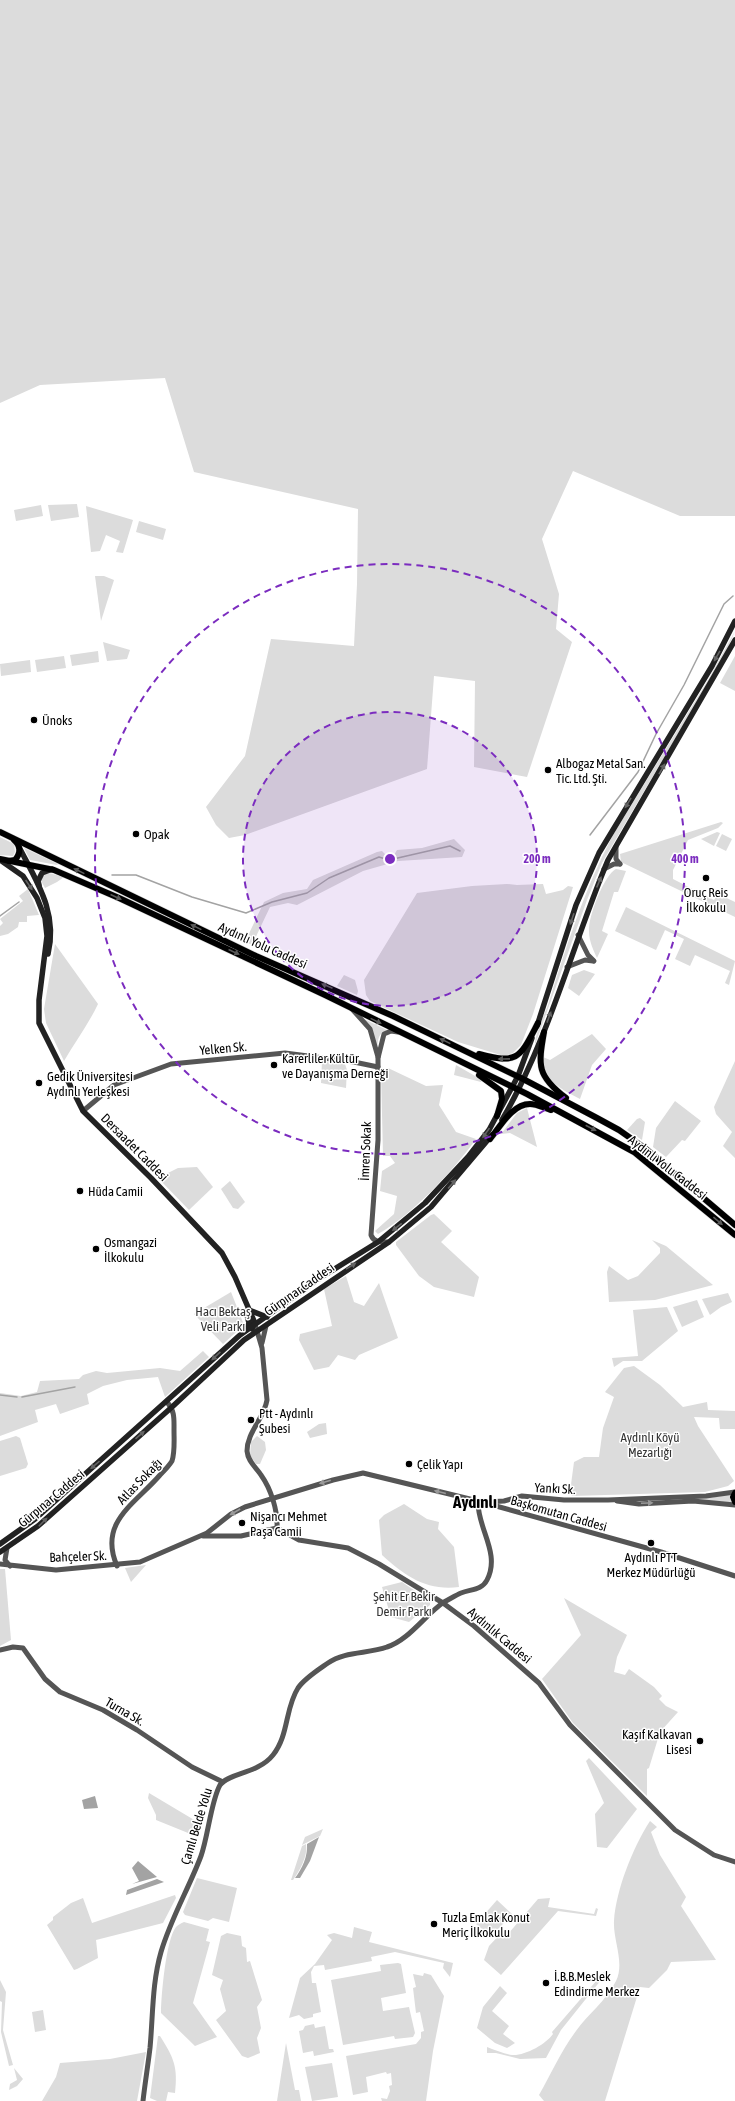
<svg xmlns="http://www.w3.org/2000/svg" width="735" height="2101" viewBox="0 0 735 2101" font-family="'Asap Condensed',sans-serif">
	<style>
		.green { fill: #dcdcdc }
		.water { fill: #a3a3a3 }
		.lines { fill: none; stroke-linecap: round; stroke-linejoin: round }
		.stream { stroke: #a3a3a3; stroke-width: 1.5 }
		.primary-casing { stroke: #dbdbdb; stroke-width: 7 }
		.tertiary { stroke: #555; stroke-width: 5 }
		.secondary { stroke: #222; stroke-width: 5.5 }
		.primary { stroke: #000; stroke-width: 6 }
		.oneway { fill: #646464 }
		.oneway2 { fill: #595959 }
		.oneway3 { fill: #999 }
		.ring { fill: none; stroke: #7b2cbf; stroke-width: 2; stroke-dasharray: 7 5 }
		.poi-dot { fill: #000; stroke: #fff; stroke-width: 1.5 }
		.labels { text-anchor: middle; stroke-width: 3; stroke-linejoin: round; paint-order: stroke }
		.poi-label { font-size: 13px; fill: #000; stroke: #fff; text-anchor: start }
		.street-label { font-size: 13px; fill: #000; stroke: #fff }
		.park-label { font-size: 13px; fill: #333; stroke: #fff }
		.district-label { font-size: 17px; font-weight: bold; fill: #000; stroke: #fff }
		.centre { fill: #7b2cbf; stroke: #fff; stroke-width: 2 }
		.ring-label { font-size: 12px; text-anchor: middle; font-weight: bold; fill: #7b2cbf; stroke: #fff; stroke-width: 3; stroke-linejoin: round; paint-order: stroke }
	</style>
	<rect width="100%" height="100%" fill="#fff"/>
	<g class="green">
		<path d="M0,0h735v516h-55l-107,-45 -31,68 17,55 -3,35 16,13 -45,135 -53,-10 1,-86 -41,-5 -7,93 -182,66 -16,3 -13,-13 -10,-18 39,-51 26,-117 83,7 3,-62 1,-75 -164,-37 -29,-94 -125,7 -40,18z"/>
		<path d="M77,504l2,13 -28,4 -3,-16z"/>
		<path d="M41,505l2,11 -27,5 -2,-11z"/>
		<path d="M86,506l47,14 -10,33 -7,-1 4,-11 -14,-6 -6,16 -9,1z"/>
		<path d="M139,521l27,8 -3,11 -27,-8z"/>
		<path d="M95,576h9l10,4 -13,41z"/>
		<path d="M735,631l-8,19 -125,213 -15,37 -52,145c-1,-8 9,-30 13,-40 18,-58 36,-115 65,-170l95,-155z"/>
		<path d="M103,642l27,8 -3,9 -20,2z"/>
		<path d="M98,651l1,11 -27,4 -2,-11z"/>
		<path d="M64,656l2,12 -29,4 -2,-12z"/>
		<path d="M735,656v35l-15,-8z"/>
		<path d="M30,660l1,12 -30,4 -1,-12z"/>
		<path d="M721,822l2,1 -5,5 -30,12 -15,30v9l41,21 4,-6 17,8v15l-114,-55 -1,-8z"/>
		<path d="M717,832l3,1 -6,13 -13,-7z"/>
		<path d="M722,834l10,5 -6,12 -10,-5z"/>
		<path d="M0,837l14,7 1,8 -2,4 -13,-1z"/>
		<path d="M454,839l11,11 -3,7 -64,4 -35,10 -66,34 -9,-2 -18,4 -18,38 -7,-3 19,-40 19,-9 24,-4 6,-9 64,-28 5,-1 5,5 7,-1 3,-5 25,-2z"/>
		<path d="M24,848l34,16 -1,1 -27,-5z"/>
		<path d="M616,869l10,2 -8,21h-4l-12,39 6,3 -11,24c-4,-9 -8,-17 -8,-27 -1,-14 15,-56 27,-62z"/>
		<path d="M47,873h2l15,4 -7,5 -12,6 -5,-9z"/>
		<path d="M507,884l10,1 26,-1 3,10 17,-4 5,-4 5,1 -40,127 -12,31 -8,8 -9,3 -46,-14 -88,-41 -4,-6 -2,-15 53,-87 55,-7z"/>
		<path d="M28,889l11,26 -12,1v6h-8l-1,5 -10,7 -8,2v-10l3,-3 -3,-4 23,-18 -4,-5z"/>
		<path d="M626,907l109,54 -6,24 -4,-2 5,-12 -35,-16 -5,11 -15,-7 9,-20 -19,-9 -9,20 -41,-19z"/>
		<path d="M55,944l43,60c-10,21 -23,38 -34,57l-18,-38 -2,-14z"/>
		<path d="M584,970l11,4 -16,22 -11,-8 4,-13z"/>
		<path d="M344,975l11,5 3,11 -1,4 -20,-9z"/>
		<path d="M364,1019l23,11c-9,3 -9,10 -10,19z"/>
		<path d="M592,1034l14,15 -14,16 -12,34c-17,-9 -39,-19 -37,-42l7,3z"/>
		<path d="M322,1061l23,3 2,6 -1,18 -25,-5z"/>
		<path d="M735,1061v97l-12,-12 9,-14 -16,-18 -2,-7z"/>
		<path d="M456,1065l26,15 -1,2 -27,-7z"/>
		<path d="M388,1068l38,18 17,-1 -4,20 17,27 20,7c-23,32 -64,76 -98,95l-3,-3 19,-17 3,-18 -17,-5 2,-20 13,-8 -5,-7h-7l-2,-83z"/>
		<path d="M675,1101l26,20 -16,20 -3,-1 -16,17 -13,-10 3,-19z"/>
		<path d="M527,1108l10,39 -27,-14 -9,1 16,-21z"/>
		<path d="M640,1118l5,4 -3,18 -15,-10 10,-11z"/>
		<path d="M197,1167l16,20 -24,23 -31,-32 20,-10z"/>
		<path d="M230,1181l15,21 -7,7 -5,-1 -12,-19z"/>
		<path d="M434,1214l18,17 -11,11 38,35 -5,20 -40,-10 -15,-11 -23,-31v-3l35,-27z"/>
		<path d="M652,1240l14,6 47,39 -58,15 -46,2 -2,-30 2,-6 19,14 10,-4 22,-23v-5z"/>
		<path d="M346,1276l8,26 10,4 15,-23 19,55 -39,17 -4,5 -17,-5 -9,12 -15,3 -15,-30 1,-6 32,-8 -8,-37z"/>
		<path d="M231,1292l13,33 -21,19 -29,-30z"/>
		<path d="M728,1293l4,9 -11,5 -11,8 -8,-16z"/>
		<path d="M697,1300l7,17 -22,10 -9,-20z"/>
		<path d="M667,1307l11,24 -36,30h-19l-9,6 -2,-9 26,-2 -5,-46z"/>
		<path d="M203,1351l6,6 -44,40 -7,-20 -31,3 -24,6 -16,8 2,10 -29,10 -4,-10 -21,6 3,12 -38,14v-43l21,3 16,-4 3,-11 39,-2 4,-4 13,-4 11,2 53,-5 20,3z"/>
		<path d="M634,1366l26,19 23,22 24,-5 1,8 27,1v18h-15l-1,-11 -25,-1 4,9 36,55 -6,5 -23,6 -133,4 -2,-4 4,-30 10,-5h15l4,-29 11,-31 -9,-5 19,-24z"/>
		<path d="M326,1423l1,11 -17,4 -3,-6 12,-8z"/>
		<path d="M16,1436l4,2 8,26 -2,4 -26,8v-35z"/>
		<path d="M257,1436l8,6 1,8 -6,14h-4l-6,-9 1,-13z"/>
		<path d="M732,1494v9l-38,-4 15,-1z"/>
		<path d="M404,1504l23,15 12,3 -1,7 16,18 5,40c-33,4 -54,-11 -77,-32l-3,-35 5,-5z"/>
		<path d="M146,1565l-15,17 -6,-14z"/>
		<path d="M0,1569h5l6,71 -11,6z"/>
		<path d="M402,1582l28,19v4l-21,17 -18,-5 -9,-30z"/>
		<path d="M564,1598l63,37 -10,22 -3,15 11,3 4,-6 25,18 8,9 -3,3 7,7 12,6 -18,20 -11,36 -2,1v27l-74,-73 -31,-44 39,-44z"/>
		<path d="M589,1758l48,51 -30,39 -10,-1 -2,-33 9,-11 -18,-42z"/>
		<path d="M149,1793l52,31 -3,13 -42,-17v-5l-8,-17z"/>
		<path d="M650,1821l7,6 -6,5 9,23 26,42 -5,9 35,54 -45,2 -4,8 -18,18 -9,-1 -35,114h-61l-5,-6c12,-21 22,-44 37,-64 12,-17 30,-30 40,-50 9,-19 -3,-40 -2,-60 2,-31 19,-74 36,-100z"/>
		<path d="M323,1829l-3,7 -18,9 3,-8z"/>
		<path d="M306,1844c2,12 -6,26 -13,36h-2l11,-34z"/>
		<path d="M197,1878l40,10 -8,34 -16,-4 -5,3 -23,-6 -2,-3z"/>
		<path d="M175,1895l1,3 -13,25 -67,17 2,18 -21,11 -3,1 -27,-45 6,-5v-3l18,-14 12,-5 9,25z"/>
		<path d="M550,1898l-2,9 46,7 2,-6 2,1 -2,7 -38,-5 -57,64 -17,-15 5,-14 14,-15 5,3 30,-35z"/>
		<path d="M497,1900l15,14 -21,23 -15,-13z"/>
		<path d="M184,1922l25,7 -3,12 4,1 -17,61 24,34 -22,9 -34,-33c0,-16 5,-74 15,-86 2,-2 5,-4 8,-5z"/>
		<path d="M354,1927l18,5 -3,10 84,21 -3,14 -7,-9 1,-5 -49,-11 -24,5 1,4 -47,9 -1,-5 -10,1 -3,6 1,11h4l5,29 -8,2v3l-9,2 -5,-4 -10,3 11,-40 15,-14 17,-24 -5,-5 7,-2 18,5z"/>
		<path d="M227,1933l14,3 1,10 4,2 1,14 3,-1 12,39 -5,7 4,21 -4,10 3,15 -12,5 -6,-2 -26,-36 10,-9 -6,-22 3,-9 -11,-5 9,-39z"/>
		<path d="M398,1963l3,1 5,29 -25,5 2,13 26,-4 6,26 -2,4 -18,2 -1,-3 -51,9 -12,-65 50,-9 -1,-6z"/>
		<path d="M604,1972l1,3 -44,55 -15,28 -26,1 -24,-6h-9v-6c8,3 17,7 25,8 13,1 34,-11 41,-21l-1,-2z"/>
		<path d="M424,1973l7,2 13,21 -11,55 -7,50h-44l-1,-3 6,1 3,-8 -1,-5 3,-1 -1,-12 -4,1 -1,-2 -20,5 2,15 -15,3 -7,-39 70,-12 5,-6v-6l3,-1 -4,-19 -4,1 -3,-25 3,-1 -3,-13 10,2z"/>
		<path d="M0,1980l6,12 -3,38 10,35 -4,1 -8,-34 1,-30 -2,-1z"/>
		<path d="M500,1986l7,7 -15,18 17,15 -6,8 12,9 -8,5 -12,-5 -18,-15 6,-21z"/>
		<path d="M43,2010l3,20 -11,2 -3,-20z"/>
		<path d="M314,2024l1,4 10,-2 4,23h4l1,3 -20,4 -1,-5 -10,2 -4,-22 4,-1 2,-4z"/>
		<path d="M158,2036h2c14,22 18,31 15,57l-7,-1 -2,9h-9l-7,-3z"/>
		<path d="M286,2043l9,47h4l2,11h-24z"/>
		<path d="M146,2052l-9,49h-95l14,-24 4,-14 50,-4z"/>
		<path d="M332,2063l6,34 -26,4 -7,-34z"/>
		<path d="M14,2068l9,11 -6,7 -8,4 1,-6 7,-4z"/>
	</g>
	<g class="water">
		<path d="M95,1796l3,12 -14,1 -2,-9z"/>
		<path d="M319,1837l-9,24 -10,17h-5c7,-9 13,-22 12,-34z"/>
		<path d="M138,1861l19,16 -25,7 7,-3 -7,-13z"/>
		<path d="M157,1879l7,3 -38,13 1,-5z"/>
	</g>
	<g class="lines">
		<g class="stream">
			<path d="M590,835l48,-63 18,-38 28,-49 40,-81 9,-8"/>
			<path d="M112,875h24l56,22 54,16 26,-11 35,-9 22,-15 50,-21 10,3 61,-14 10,5"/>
			<path d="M0,916l19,-14"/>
			<path d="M0,1395l17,2"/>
			<path d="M22,1397l53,-10"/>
		</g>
		<defs>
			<g id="primary">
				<path d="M0,832l256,124 137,60 132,64 72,38 22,12 27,19 89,76"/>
				<path d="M0,859l54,11 65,28 206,97 202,99 107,58 101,83"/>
				<path d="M9,861l6,-1c6,-7 6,-14 -1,-20"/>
				<path d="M544,1032c-6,34 -7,44 22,66"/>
				<path d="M479,1054c40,11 41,3 59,-31"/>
				<path d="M479,1075l22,16 1,8 -5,17"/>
				<path d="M490,1139c10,-12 22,-35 40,-35 7,0 14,4 21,6"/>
				<path d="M735,1493l-2,4 2,5"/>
			</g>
		</defs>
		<use href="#primary" class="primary-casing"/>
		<g class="tertiary">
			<path d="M616,847v12l4,5"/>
			<path d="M604,869l10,-5h6"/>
			<path d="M578,935l10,20 6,6"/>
			<path d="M567,967l18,-7 8,1"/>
			<path d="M352,1009l18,20 8,28"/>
			<path d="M83,1111l31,-26 57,-21 114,-11 69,9 24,5"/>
			<path d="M389,1242c-8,0 -15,1 -18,-7l7,-95v-82l6,-24 7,-3 7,1"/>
			<path d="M254,1321l8,27 5,52c-3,19 -20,32 -20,51 1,11 9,16 14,24 10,14 17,36 16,53"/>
			<path d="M262,1343l4,-17"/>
			<path d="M617,1501l22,3 54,-3 42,4"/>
			<path d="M487,1502l17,-1 18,-5 42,4h44l98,-4 29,-4"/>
			<path d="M203,1536h38l36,-8 22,12 49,8 31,16 64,39 31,23 65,57 31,42 105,105 39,25 21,7"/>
			<path d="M7,1548l-2,12 5,6"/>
			<path d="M0,1564l56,6 84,-8 67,-29 24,-19 14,-7 88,-27 30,-7 115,28 183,51 74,24"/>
			<path d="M117,1566c-19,-44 18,-62 43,-91 4,-4 9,-9 12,-14 3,-9 2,-21 2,-31 0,-11 1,-19 -7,-28"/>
			<path d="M0,1650l13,-3 10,1 22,31 15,13 43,18 34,20 55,37 31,15"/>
			<path d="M143,2101c2,-18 5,-36 7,-53 3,-32 2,-65 11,-96 10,-34 28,-64 40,-96 7,-19 10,-55 19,-71 8,-12 38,-11 53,-30 16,-20 12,-47 25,-67 7,-10 20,-18 30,-25 17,-12 40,-9 59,-16 22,-7 38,-32 57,-45 6,-3 12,-7 17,-9 10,-4 21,-3 26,-13 14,-27 -10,-52 -9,-79"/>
		</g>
		<g class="secondary">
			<path d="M19,847c18,35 39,66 29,107"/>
			<path d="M0,860l23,16 14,22 8,20 2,18 -8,64v23l44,88 68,67 71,75 13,24 19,44 -2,8"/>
			<path d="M39,885l-1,-4 4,-8 10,-4"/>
			<path d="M537,1026l39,-121 23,-52 113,-187 23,-45"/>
			<path d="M502,1120c47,-81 70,-174 106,-260l127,-220"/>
			<path d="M249,1310l18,7"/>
			<path d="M246,1330l3,-7 -3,-12"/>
			<path d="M0,1544l35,-25 205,-184 80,-57 58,-36 47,-39 43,-46 21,-27 29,-54 14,-38"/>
			<path d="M0,1552l38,-26 134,-119 72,-67 145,-98 42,-35 61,-72"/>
		</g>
		<use href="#primary" class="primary"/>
	</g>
	<defs><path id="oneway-solid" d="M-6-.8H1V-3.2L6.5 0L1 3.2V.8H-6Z"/></defs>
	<g class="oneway">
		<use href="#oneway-solid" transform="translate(717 656) rotate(120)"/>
		<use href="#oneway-solid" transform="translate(662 769) rotate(-60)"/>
		<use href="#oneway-solid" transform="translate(628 803) rotate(121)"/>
		<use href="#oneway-solid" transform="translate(599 882) rotate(-67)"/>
		<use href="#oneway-solid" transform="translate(29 885) rotate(56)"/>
		<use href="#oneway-solid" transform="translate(572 919) rotate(109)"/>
		<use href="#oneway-solid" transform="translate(549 1017) rotate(-70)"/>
		<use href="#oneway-solid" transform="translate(486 1133) rotate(125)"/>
		<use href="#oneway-solid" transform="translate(452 1184) rotate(-49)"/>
		<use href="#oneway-solid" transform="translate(397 1227) rotate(142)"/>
		<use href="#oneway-solid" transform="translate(351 1266) rotate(-32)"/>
		<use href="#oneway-solid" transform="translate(216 1356) rotate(137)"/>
		<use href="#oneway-solid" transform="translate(140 1435) rotate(-41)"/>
		<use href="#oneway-solid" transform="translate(95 1465) rotate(139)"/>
		<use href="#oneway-solid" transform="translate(43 1522) rotate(-45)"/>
	</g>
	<g class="oneway2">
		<use href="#oneway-solid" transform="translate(79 871) rotate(-154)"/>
		<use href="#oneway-solid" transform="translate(116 897) rotate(24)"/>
		<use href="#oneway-solid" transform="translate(196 927) rotate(-154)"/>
		<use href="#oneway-solid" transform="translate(234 952) rotate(25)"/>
		<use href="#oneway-solid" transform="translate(327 986) rotate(-157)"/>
		<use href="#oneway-solid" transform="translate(376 1021) rotate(26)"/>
		<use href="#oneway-solid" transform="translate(445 1041) rotate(-154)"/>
		<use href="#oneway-solid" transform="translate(504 1059) rotate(179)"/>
		<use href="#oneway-solid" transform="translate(591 1128) rotate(27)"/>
		<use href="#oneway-solid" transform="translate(718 1221) rotate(40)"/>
	</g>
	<g class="oneway3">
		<use href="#oneway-solid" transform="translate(325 1482) rotate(164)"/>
		<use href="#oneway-solid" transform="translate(440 1492) rotate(-166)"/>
		<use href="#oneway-solid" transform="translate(647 1503) rotate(-2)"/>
		<use href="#oneway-solid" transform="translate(235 1512) rotate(150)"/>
	</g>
	<circle cx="390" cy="859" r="147" fill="#7b2cbf" fill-opacity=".12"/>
	<g class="ring">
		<circle cx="390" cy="859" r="147"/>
		<circle cx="390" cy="859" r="295"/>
	</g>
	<g class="poi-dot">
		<circle cx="34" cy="720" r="4"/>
		<circle cx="548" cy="770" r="4"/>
		<circle cx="136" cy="834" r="4"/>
		<circle cx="706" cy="878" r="4"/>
		<circle cx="274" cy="1065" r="4"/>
		<circle cx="39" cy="1083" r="4"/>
		<circle cx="80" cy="1191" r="4"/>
		<circle cx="96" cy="1249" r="4"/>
		<circle cx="251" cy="1420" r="4"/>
		<circle cx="409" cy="1464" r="4"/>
		<circle cx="242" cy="1523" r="4"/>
		<circle cx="651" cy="1543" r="4"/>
		<circle cx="700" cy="1741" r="4"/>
		<circle cx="434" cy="1924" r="4"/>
		<circle cx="546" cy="1983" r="4"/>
	</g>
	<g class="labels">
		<g class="poi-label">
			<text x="42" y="725">Ünoks</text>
			<text x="556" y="768">Albogaz Metal San.<tspan x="556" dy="15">Tic. Ltd. Şti.</tspan></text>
			<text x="144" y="839">Opak</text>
			<text x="706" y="897" text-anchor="middle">Oruç Reis<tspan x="706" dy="15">İlkokulu</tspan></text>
			<text x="282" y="1063">Karerliler Kültür<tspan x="282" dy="15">ve Dayanışma Derneği</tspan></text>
			<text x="47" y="1081">Gedik Üniversitesi<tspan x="47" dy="15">Aydınlı Yerleşkesi</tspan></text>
			<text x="88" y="1196">Hüda Camii</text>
			<text x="104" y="1247">Osmangazi<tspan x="104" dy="15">İlkokulu</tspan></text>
			<text x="259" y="1418">Ptt - Aydınlı<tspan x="259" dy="15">Şubesi</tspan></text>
			<text x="417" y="1469">Çelik Yapı</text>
			<text x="250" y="1521">Nişancı Mehmet<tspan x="250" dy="15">Paşa Camii</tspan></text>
			<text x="651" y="1562" text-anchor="middle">Aydınlı PTT<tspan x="651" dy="15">Merkez Müdürlüğü</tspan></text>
			<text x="692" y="1739" text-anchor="end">Kaşıf Kalkavan<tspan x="692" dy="15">Lisesi</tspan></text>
			<text x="442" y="1922">Tuzla Emlak Konut<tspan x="442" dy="15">Meriç İlkokulu</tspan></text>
			<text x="554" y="1981">İ.B.B.Meslek<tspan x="554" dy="15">Edindirme Merkez</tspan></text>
		</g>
		<g class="street-label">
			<text transform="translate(263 945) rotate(24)" y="5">Aydınlı Yolu Caddesi</text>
			<text transform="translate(223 1048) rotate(-5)" y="5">Yelken Sk.</text>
			<text transform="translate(135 1147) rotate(45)" y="5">Dersaadet Caddesi</text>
			<text transform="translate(365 1151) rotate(-88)" y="5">İmren Sokak</text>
			<text transform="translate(668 1167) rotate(38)" y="5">Aydınlı Yolu Caddesi</text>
			<text transform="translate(299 1289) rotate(-35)" y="5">Gürpınar Caddesi</text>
			<text transform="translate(139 1481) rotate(-46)" y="5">Atlas Sokağı</text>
			<text transform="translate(555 1488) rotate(3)" y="5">Yankı Sk.</text>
			<text transform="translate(51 1498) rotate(-40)" y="5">Gürpınar Caddesi</text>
			<text transform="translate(559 1513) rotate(16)" y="5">Başkomutan Caddesi</text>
			<text transform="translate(78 1556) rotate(-2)" y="5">Bahçeler Sk.</text>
			<text transform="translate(500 1635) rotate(40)" y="5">Aydınlık Caddesi</text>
			<text transform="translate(125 1711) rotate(30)" y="5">Turna Sk.</text>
			<text transform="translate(196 1826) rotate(-73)" y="5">Çamlı Belde Yolu</text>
		</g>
		<g class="park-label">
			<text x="223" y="1316">Hacı Bektaş<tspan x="223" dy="15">Veli Parkı</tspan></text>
			<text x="650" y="1442">Aydınlı Köyü<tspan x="650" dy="15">Mezarlığı</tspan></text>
			<text x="404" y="1601">Şehit Er Bekir<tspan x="404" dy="15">Demir Parkı</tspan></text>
		</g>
		<g class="district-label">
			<text x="475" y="1508">Aydınlı</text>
		</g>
	</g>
	<circle cx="390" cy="859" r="6" class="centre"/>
	<g class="ring-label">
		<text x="537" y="863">200 m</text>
		<text x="685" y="863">400 m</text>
	</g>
</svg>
